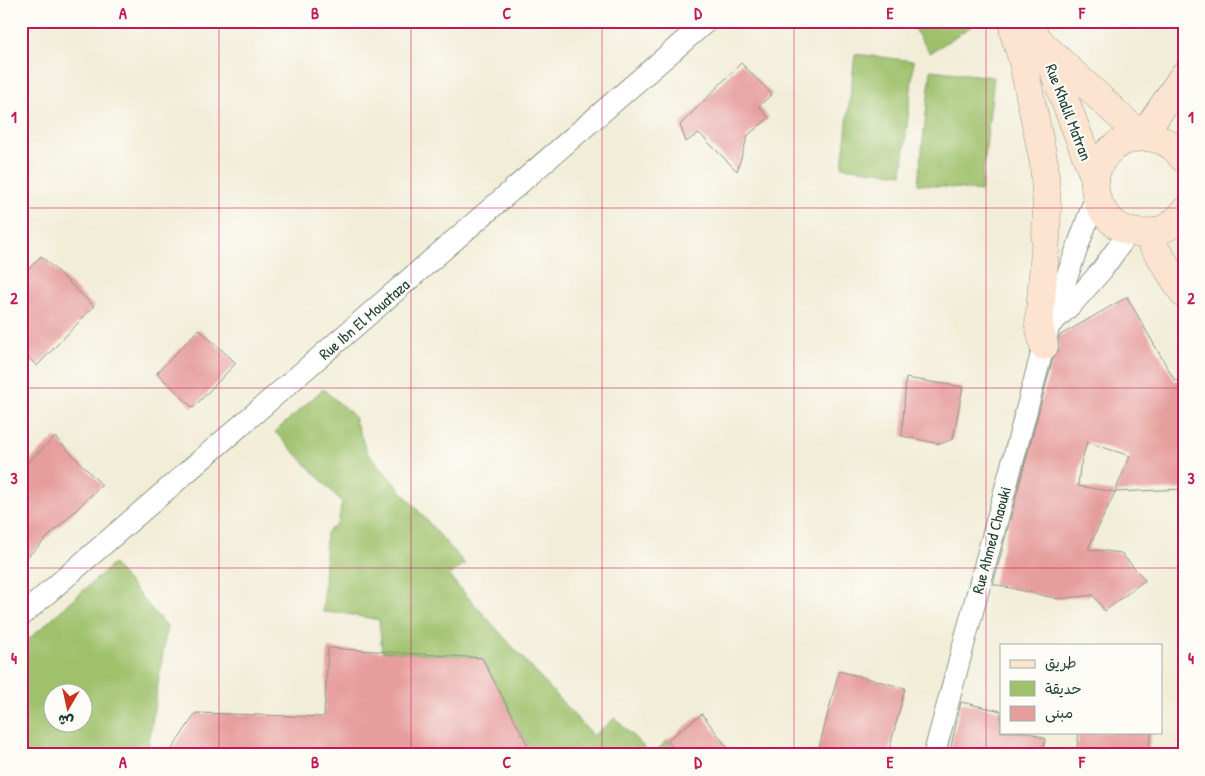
<svg xmlns="http://www.w3.org/2000/svg" width="1205" height="776" viewBox="0 0 1205 776" font-family="'Patrick Hand','Playpen Sans Arabic',sans-serif">
	<style>
		.green { fill: #9ec16b; stroke: #5e7f50; fill-rule: evenodd }
		.building { fill: #e69e9c; fill-rule: evenodd }
		.lines { fill: none; stroke-linecap: round; stroke-linejoin: round }
		.street-casing { stroke: #889586; stroke-width: 23 }
		.secondary-casing { stroke: #889586; stroke-width: 29 }
		.street { stroke: #fff; stroke-width: 21 }
		.secondary { stroke: #fde4d1; stroke-width: 28 }
		.grid { fill: none; stroke: #c2185b; stroke-width: 1; stroke-opacity: 0.55 }
		.labels { text-anchor: middle; stroke-width: 4.5; stroke-linejoin: round; paint-order: stroke }
		.street-label { font-size: 16px; fill: #1f3d34; stroke: #fdfcf7 }
		.neatline { fill: none; stroke: #c2185b; stroke-width: 2 }
		.grid-label { font-size: 16px; text-anchor: middle; font-weight: bold; fill: #c2185b }
	</style>
	<rect width="100%" height="100%" fill="#fdfcf7"/>
	<filter id="ink" filterUnits="userSpaceOnUse"><feTurbulence type="fractalNoise" baseFrequency=".02" numOctaves="2"/><feDisplacementMap in="SourceGraphic" scale="10" xChannelSelector="R" yChannelSelector="G"/><feConvolveMatrix kernelMatrix="1 2 1 2 8 2 1 2 1" color-interpolation-filters="sRGB"/></filter>
	<filter id="wash" filterUnits="userSpaceOnUse"><feTurbulence type="fractalNoise" baseFrequency=".0096" numOctaves="4" result="noise"/><feDisplacementMap in="SourceGraphic" scale="20" xChannelSelector="R" yChannelSelector="G"/><feGaussianBlur stdDeviation="1.12" result="paint"/><feColorMatrix in="noise" values="0 0 0 0 0 0 0 0 0 0 0 0 0 0 0 0 0 1.4 0 .05"/><feComposite in="paint" operator="in"/></filter>
	<g filter="url(#wash)">
		<rect width="100%" height="100%" fill="#f2edd7"/>
		<g class="green">
			<path d="M909,21h69v1l-48,31z"/>
			<path d="M855,54l59,7 -12,113 -60,-7z"/>
			<path d="M931,70l63,7 -13,114 -63,-7z"/>
			<path d="M323,389l30,26 14,37 98,112 -16,12 144,160 22,-18 37,37h-119l-51,-97 -100,-7 -3,-31 -32,-6 -24,-2 3,-79 12,-10 4,-21 -67,-70z"/>
			<path d="M113,564l54,63 -20,128h-126v-109zM52,694h30v30h-30z"/>
			<path d="M667,740l11,15h-25z"/>
		</g>
		<g id="blocks">
			<g class="building">
				<path d="M741,63l31,31 -13,12 10,12 -21,17 -11,36 -38,-38 -13,9 -6,-17z"/>
				<path d="M41,256l53,50 -57,60 -16,-15v-74z"/>
				<path d="M1127,297l48,84 4,-1 5,8v101l-69,3 -27,57 33,4 24,27 -40,31 -12,-16 -34,4 -66,-15 60,-226 6,-8v-14zM1087,442l43,14 -15,36 -37,-6 2,-19z"/>
				<path d="M199,329l37,34 -43,45 -36,-35z"/>
				<path d="M906,378l57,9 -10,52 -13,5 -38,-8z"/>
				<path d="M55,437l47,48 -81,78v-94z"/>
				<path d="M328,648l154,10 51,97h-365l28,-42 128,4z"/>
				<path d="M839,671l66,17 -17,67h-71z"/>
				<path d="M961,702l40,9v21h27l18,7 -5,16h-92z"/>
				<path d="M702,714l31,41h-55l-11,-15z"/>
				<path d="M1079,732h73l-5,23h-71z"/>
			</g>
		</g>
	</g>
	<g filter="url(#ink)">
		<use href="#blocks" fill-opacity="0" stroke="#889586" stroke-width="1"/>
		<g class="lines">
			<defs>
				<g id="street">
					<path d="M1053,322l20,-19 29,-33 27,-38"/>
					<path d="M21,616l686,-595"/>
					<path d="M934,755l115,-429 47,-130"/>
				</g>
				<g id="secondary">
					<path d="M1013,21l1,12 8,25 22,105 3,45 -1,30 -7,87 5,21"/>
					<path d="M1022,21l21,24 99,92 42,-62"/>
					<path d="M1046,51l49,128"/>
					<path d="M1184,159c-4,-4 -7,-9 -11,-12 -22,-18 -60,-10 -73,16 -15,30 5,65 37,70 21,2 35,-6 47,-21"/>
					<path d="M1146,234l38,60"/>
				</g>
			</defs>
			<use href="#street" class="street-casing"/>
			<use href="#secondary" class="secondary-casing"/>
			<use href="#street" class="street"/>
			<use href="#secondary" class="secondary"/>
		</g>
	</g>
	<path class="grid" d="M219,21v734M411,21v734M602,21v734M794,21v734M986,21v734M21,208h1163M21,388h1163M21,568h1163"/>
	<g class="labels">
		<g class="street-label">
			<text transform="translate(1069 112) rotate(69)" y="6">Rue Khalil Matran</text>
			<text transform="translate(364 319) rotate(-41)" y="6">Rue Ibn El Mouataza</text>
			<text transform="translate(991 540) rotate(-75)" y="6">Rue Ahmed Chaouki</text>
		</g>
	</g>
	<rect width="1205" height="776" fill="none" stroke="#fdfcf7" stroke-width="55"/>
	<rect x="1000" y="644" width="162" height="90" fill="#fdfcf7" stroke="#a4b0a9"/>
	<rect x="1010" y="660" width="25" height="8" fill="#fde4d1" stroke="#a4b0a9"/>
	<text x="1045" y="668" font-size="15" fill="#1f3d34">طريق</text>
	<rect x="1010" y="681" width="25" height="15" fill="#9ec16b" stroke="#a4b0a9"/>
	<text x="1045" y="694" font-size="15" fill="#1f3d34">حديقة</text>
	<rect x="1010" y="706" width="25" height="15" fill="#e69e9c" stroke="#a4b0a9"/>
	<text x="1045" y="718" font-size="15" fill="#1f3d34">مبنى</text>
	<g transform="translate(68 708) rotate(189)"><circle r="24" fill="#fdfcf7" stroke="#a4b0a9"/>
	<path d="M0-4L9 19L0 12L-9 19Z" fill="#c8321e"/>
	<text y="-8" font-size="14" font-weight="bold" text-anchor="middle" fill="#1f3d34">ش</text>
	</g>
	<rect x="28" y="28" width="1150" height="720" class="neatline"/>
	<g class="grid-label">
		<text x="123" y="19">A</text>
		<text x="315" y="19">B</text>
		<text x="507" y="19">C</text>
		<text x="698" y="19">D</text>
		<text x="890" y="19">E</text>
		<text x="1082" y="19">F</text>
		<text x="14" y="123">1</text>
		<text x="1191" y="123">1</text>
		<text x="14" y="304">2</text>
		<text x="1191" y="304">2</text>
		<text x="14" y="484">3</text>
		<text x="1191" y="484">3</text>
		<text x="14" y="664">4</text>
		<text x="1191" y="664">4</text>
		<text x="123" y="768">A</text>
		<text x="315" y="768">B</text>
		<text x="507" y="768">C</text>
		<text x="698" y="768">D</text>
		<text x="890" y="768">E</text>
		<text x="1082" y="768">F</text>
	</g>
</svg>
